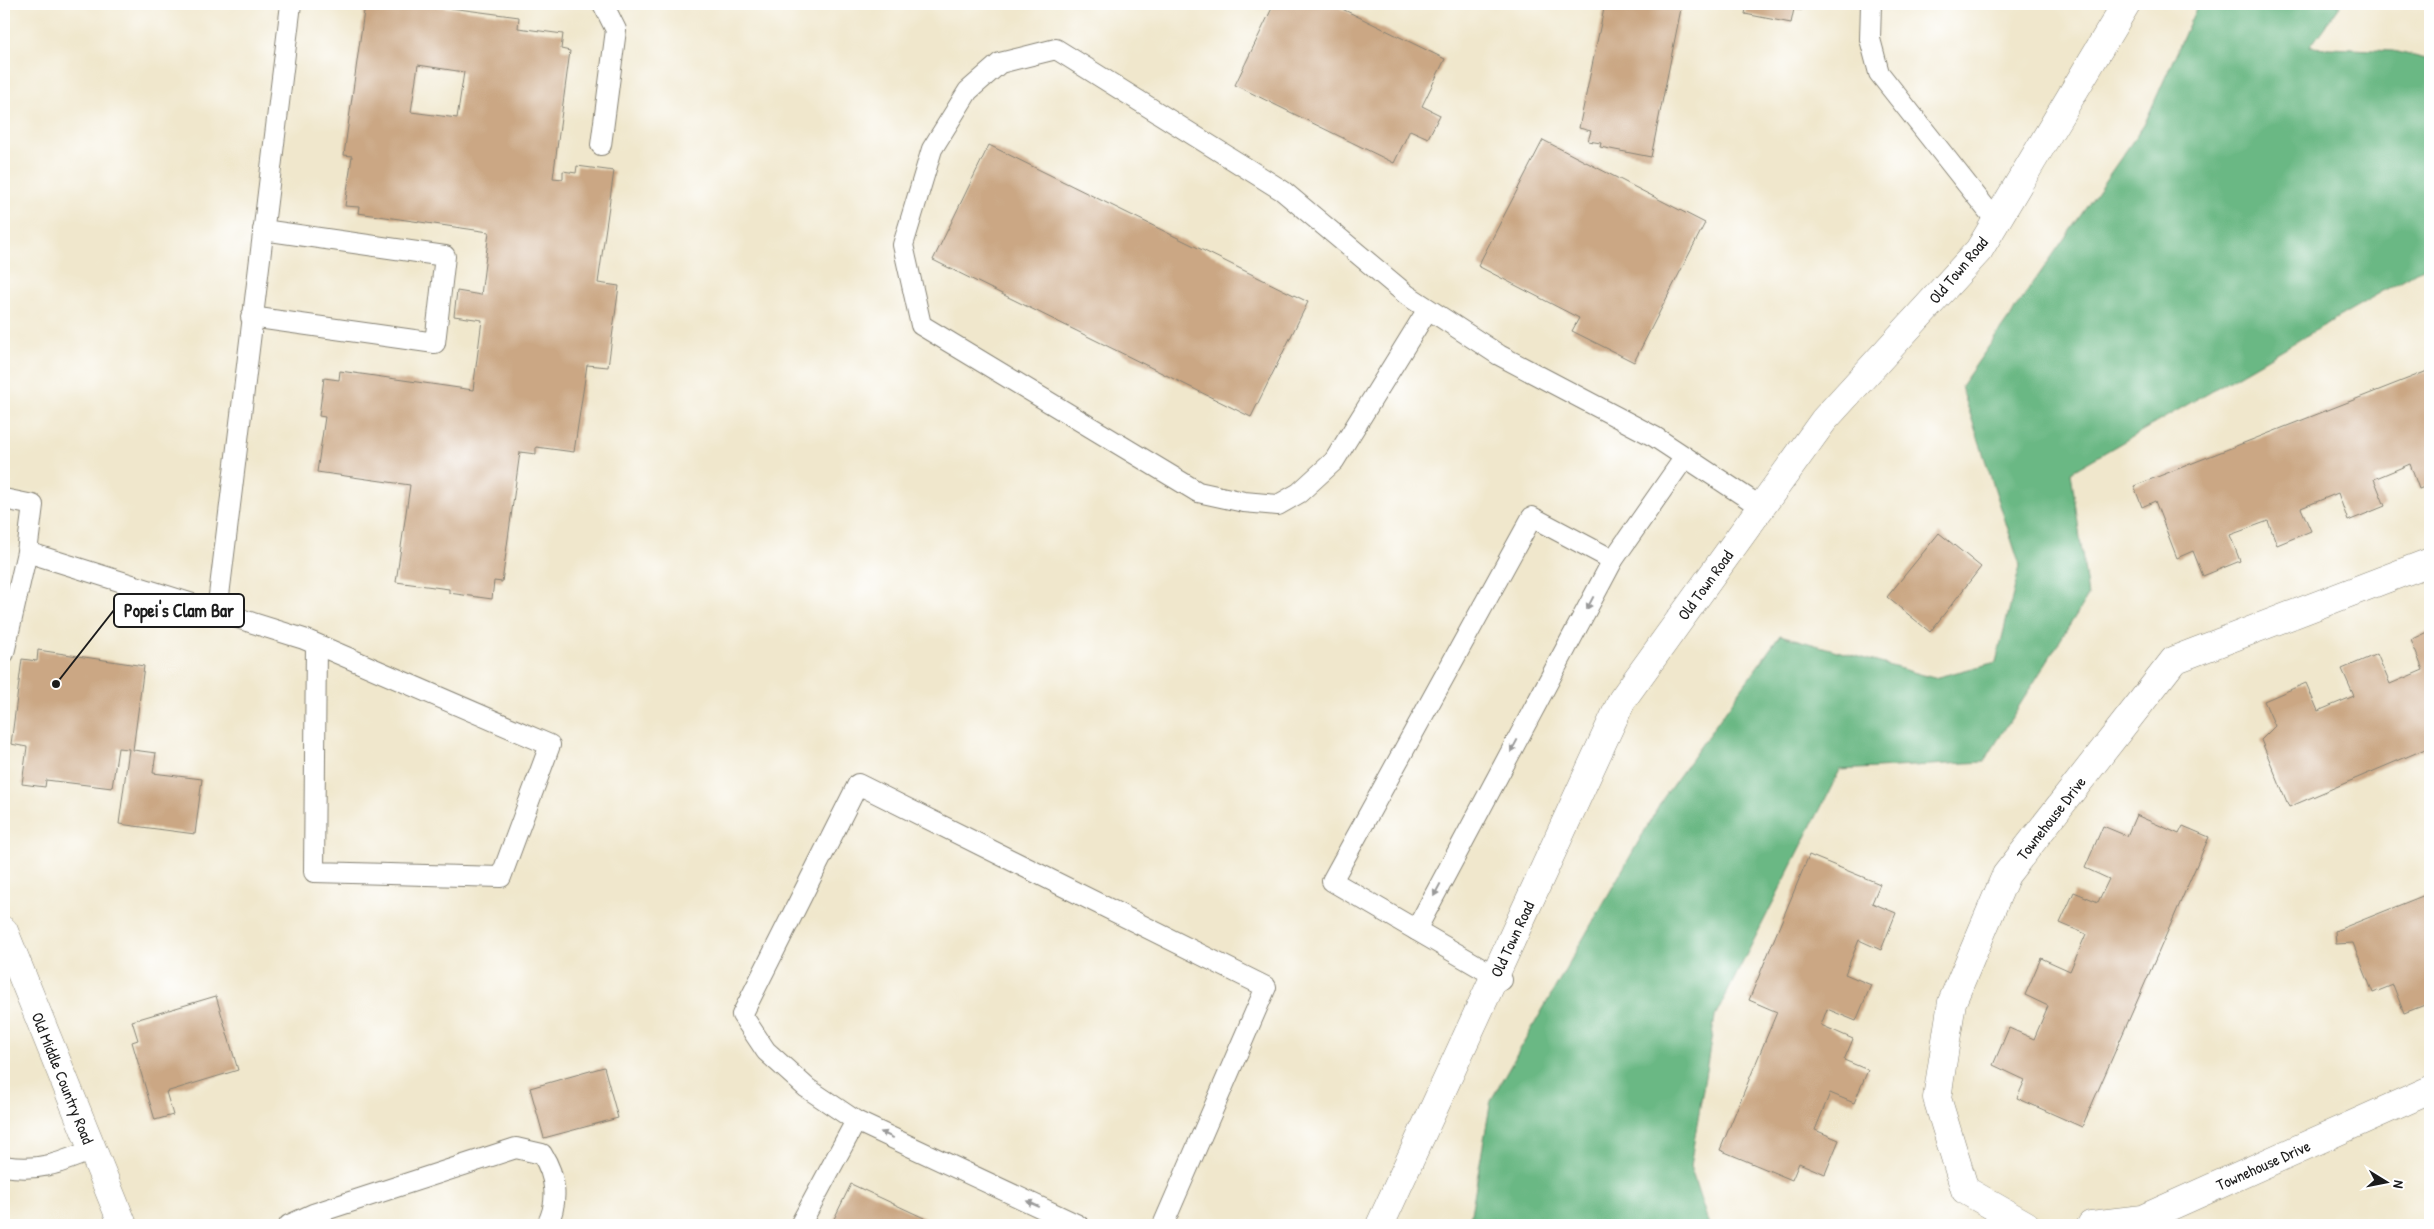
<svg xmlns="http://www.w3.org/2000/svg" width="2434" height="1229" viewBox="0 0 2434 1229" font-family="'Patrick Hand',sans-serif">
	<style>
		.forest { fill: #6ab884; stroke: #436a50 }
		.building { fill: #cba784; fill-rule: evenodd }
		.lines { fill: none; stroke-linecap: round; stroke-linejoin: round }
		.lane-casing { stroke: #868274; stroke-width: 22 }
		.street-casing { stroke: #868274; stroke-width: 29 }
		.secondary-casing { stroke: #868274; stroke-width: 29 }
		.lane { stroke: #fff; stroke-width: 20 }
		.street { stroke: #fff; stroke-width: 28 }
		.secondary { stroke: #fff; stroke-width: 28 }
		.oneway { fill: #999 }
		.labels { text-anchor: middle; stroke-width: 4.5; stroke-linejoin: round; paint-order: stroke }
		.street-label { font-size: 16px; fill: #1c1c1c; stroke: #fff }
		.leader { fill: none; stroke: #1c1c1c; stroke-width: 2 }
		.callout-dot { fill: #1c1c1c; stroke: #fff; stroke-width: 2 }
		.callout { fill: #fff; stroke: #1c1c1c; stroke-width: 2 }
		.callout-label { font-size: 18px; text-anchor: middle; font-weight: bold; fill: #1c1c1c }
	</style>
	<rect width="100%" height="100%" fill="#fff"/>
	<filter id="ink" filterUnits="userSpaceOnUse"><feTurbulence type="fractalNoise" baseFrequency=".02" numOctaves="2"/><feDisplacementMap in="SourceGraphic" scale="10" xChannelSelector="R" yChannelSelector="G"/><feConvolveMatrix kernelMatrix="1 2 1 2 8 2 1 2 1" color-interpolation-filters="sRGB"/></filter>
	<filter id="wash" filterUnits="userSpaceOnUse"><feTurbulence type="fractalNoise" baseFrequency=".0096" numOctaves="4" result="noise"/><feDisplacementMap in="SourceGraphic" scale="20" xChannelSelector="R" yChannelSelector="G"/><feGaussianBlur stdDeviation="1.12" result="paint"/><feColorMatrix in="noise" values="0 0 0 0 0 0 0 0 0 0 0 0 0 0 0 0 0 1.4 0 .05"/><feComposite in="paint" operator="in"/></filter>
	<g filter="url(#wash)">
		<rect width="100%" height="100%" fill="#f0e7cc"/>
		<path class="forest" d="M2198,4h143l-31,43 84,4 36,9v204l-359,208 17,124 -104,166 -144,8 -125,247 -25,149 19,59h-240l22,-125 173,-303 116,-162 154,43 62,-16 24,-96 -59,-180 183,-261z"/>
		<g id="blocks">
			<g class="building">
				<path d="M365,4h55l99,13 -1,11 45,6 -2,15 9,2 -17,127 10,1v-8l13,2 1,-7 37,5 -16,112 21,3 -11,81 -21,-2 -13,87 -38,-5v7l-16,-2 -18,130 -8,-1 -2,18 -43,-6v-4l-53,-7 14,-97 -93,-13 8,-55 -6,-1 5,-38 15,2 1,-9 133,19 9,-70 -28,-4 3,-25 24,4 8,-63 -131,-19 1,-6 -14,-1 7,-50 -8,-1zM418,65l46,7 -7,46 -46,-6z"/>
				<path d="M1274,4h58l113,55 -23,47 18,9 -12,23 -18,-8 -16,33 -159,-78z"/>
				<path d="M1605,4h77l-31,153 -51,-10 1,-4 -13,-2 3,-10 -12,-3z"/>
				<path d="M1747,4h57l-2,6 -8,-1 -3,14 -46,-9z"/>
				<path d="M1543,140l162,83 -71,139 -62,-31 7,-13 -101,-52z"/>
				<path d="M989,145l319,157 -57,115 -318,-157z"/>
				<path d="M2430,370v115l-11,4 -9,-25 -36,15 11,27 -37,15 -10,-28 -37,15 10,23 -34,14 -9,-24 -38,14 10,26 -37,15 -10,-25 -16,7 -22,-57 -13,6 -8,-21z"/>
				<path d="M1939,533l42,34 -51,65 -43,-35z"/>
				<path d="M2430,631v116l-141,60 -28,-67 14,-14 -11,-25 42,-18 12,28 36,-15 -12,-27 35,-15 13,30 33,-14 -12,-30z"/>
				<path d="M38,650l106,16 -11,84 23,3 -3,20 49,6 -7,55 -76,-10 10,-75 -11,-1 -6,40 -66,-8 -1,7 -23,-3 5,-37 -16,-3 11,-85 15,2z"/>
				<path d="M2136,815l43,19 4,-8 26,11 -127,290 -65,-29 8,-18 -32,-15 16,-37 25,11 14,-33 -23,-11 16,-37 29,13 16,-37 -26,-11 14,-31 24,10 11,-23 -24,-11 18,-42 24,10z"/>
				<path d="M1809,855l71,29 -8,19 24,10 -15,37 -22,-10 -14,34 26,11 -15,36 -29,-12 -6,16 32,14 -9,21 24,10 -14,33 -24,-10 -15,37 24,10 -14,34 -26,-11 -7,17 -72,-30 57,-138 -28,-12z"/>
				<path d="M2430,893v77l-3,1 3,7v25l-26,10 -11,-28 -20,8 -20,-50 -17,1 -1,-13z"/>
				<path d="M216,996l22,74 -72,22 7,23 -18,5 -23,-78 6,-2 -6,-19z"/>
				<path d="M604,1067l14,51 -74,20 -14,-50z"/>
				<path d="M851,1184l88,41h-108z"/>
			</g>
		</g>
	</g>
	<g filter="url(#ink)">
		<use href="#blocks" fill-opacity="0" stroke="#868274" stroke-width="1"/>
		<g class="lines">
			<defs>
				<g id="lane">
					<path d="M1871,4l-1,35 9,34 117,148"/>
					<path d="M601,145l15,-115 -13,-26"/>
					<path d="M1428,309l-94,152 -35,32 -21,12 -34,-3 -46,-10 -277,-167 -18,-80 29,-96 36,-58 32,-28 56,-14 227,142 124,104 92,60 156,82 106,70"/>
					<path d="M251,317l184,26 10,-87 -182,-26"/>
					<path d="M4,499l29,6 -6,47 277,87 12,5 234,101 -49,132 -187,-5 2,-228"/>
					<path d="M217,612l74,-608"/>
					<path d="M4,653l23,-101"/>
					<path d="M1416,930l197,-370"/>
					<path d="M1502,980l-170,-99 200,-364 81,43 72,-103"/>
					<path d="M4,1166c35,6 56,-3 88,-16"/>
					<path d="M289,1225l24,-11 203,-66 26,6c14,22 17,48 5,71"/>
					<path d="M800,1225l56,-104"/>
					<path d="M1078,1225l-222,-104 -49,-33 -41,-37 -24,-36 116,-231 408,203 -103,238"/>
				</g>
				<g id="street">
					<path d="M4,931l119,294"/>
					<path d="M2026,1225l-61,-35 -28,-92 15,-96 54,-127 168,-215 256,-98"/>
					<path d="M2091,1225l51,-6 288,-129"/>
				</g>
				<path id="secondary" d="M1380,1225l242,-525 202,-280 155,-170 147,-246"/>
			</defs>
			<use href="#lane" class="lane-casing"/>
			<use href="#street" class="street-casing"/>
			<use href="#secondary" class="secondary-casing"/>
			<use href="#lane" class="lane"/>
			<use href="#street" class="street"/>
			<use href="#secondary" class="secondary"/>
		</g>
		<defs><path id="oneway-solid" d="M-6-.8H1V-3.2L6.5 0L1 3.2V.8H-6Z" transform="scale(1.25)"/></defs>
		<g class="oneway">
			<use href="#oneway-solid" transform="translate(1590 603) rotate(118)"/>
			<use href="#oneway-solid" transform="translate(1514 746) rotate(118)"/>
			<use href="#oneway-solid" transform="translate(1437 890) rotate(118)"/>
			<use href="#oneway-solid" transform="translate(887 1135) rotate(-155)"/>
			<use href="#oneway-solid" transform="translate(1033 1204) rotate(-155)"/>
		</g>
	</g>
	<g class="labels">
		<g class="street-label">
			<text transform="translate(1958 270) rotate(-50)" y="6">Old Town Road</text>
			<text transform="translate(1705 585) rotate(-54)" y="6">Old Town Road</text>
			<text transform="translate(2051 818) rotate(-52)" y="6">Townehouse Drive</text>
			<text transform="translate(1512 939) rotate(-65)" y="6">Old Town Road</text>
			<text transform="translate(63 1078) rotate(68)" y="6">Old Middle Country Road</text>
			<text transform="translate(2263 1165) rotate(-24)" y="6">Townehouse Drive</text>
		</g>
	</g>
	<path class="leader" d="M56 684L114 610"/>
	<circle class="callout-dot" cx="56" cy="684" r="5"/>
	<rect class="callout" x="114" y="594" width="130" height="33" rx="5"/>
	<g class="callout-label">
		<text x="179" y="617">Popei's Clam Bar</text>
	</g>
	<rect width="2434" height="1229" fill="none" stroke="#fff" stroke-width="20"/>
	<g transform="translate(2386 1182) rotate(100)" stroke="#ffffff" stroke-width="4" paint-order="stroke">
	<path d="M0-4L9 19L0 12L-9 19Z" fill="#1c1c1c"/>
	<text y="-8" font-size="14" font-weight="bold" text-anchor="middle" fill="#1c1c1c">N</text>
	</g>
</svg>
